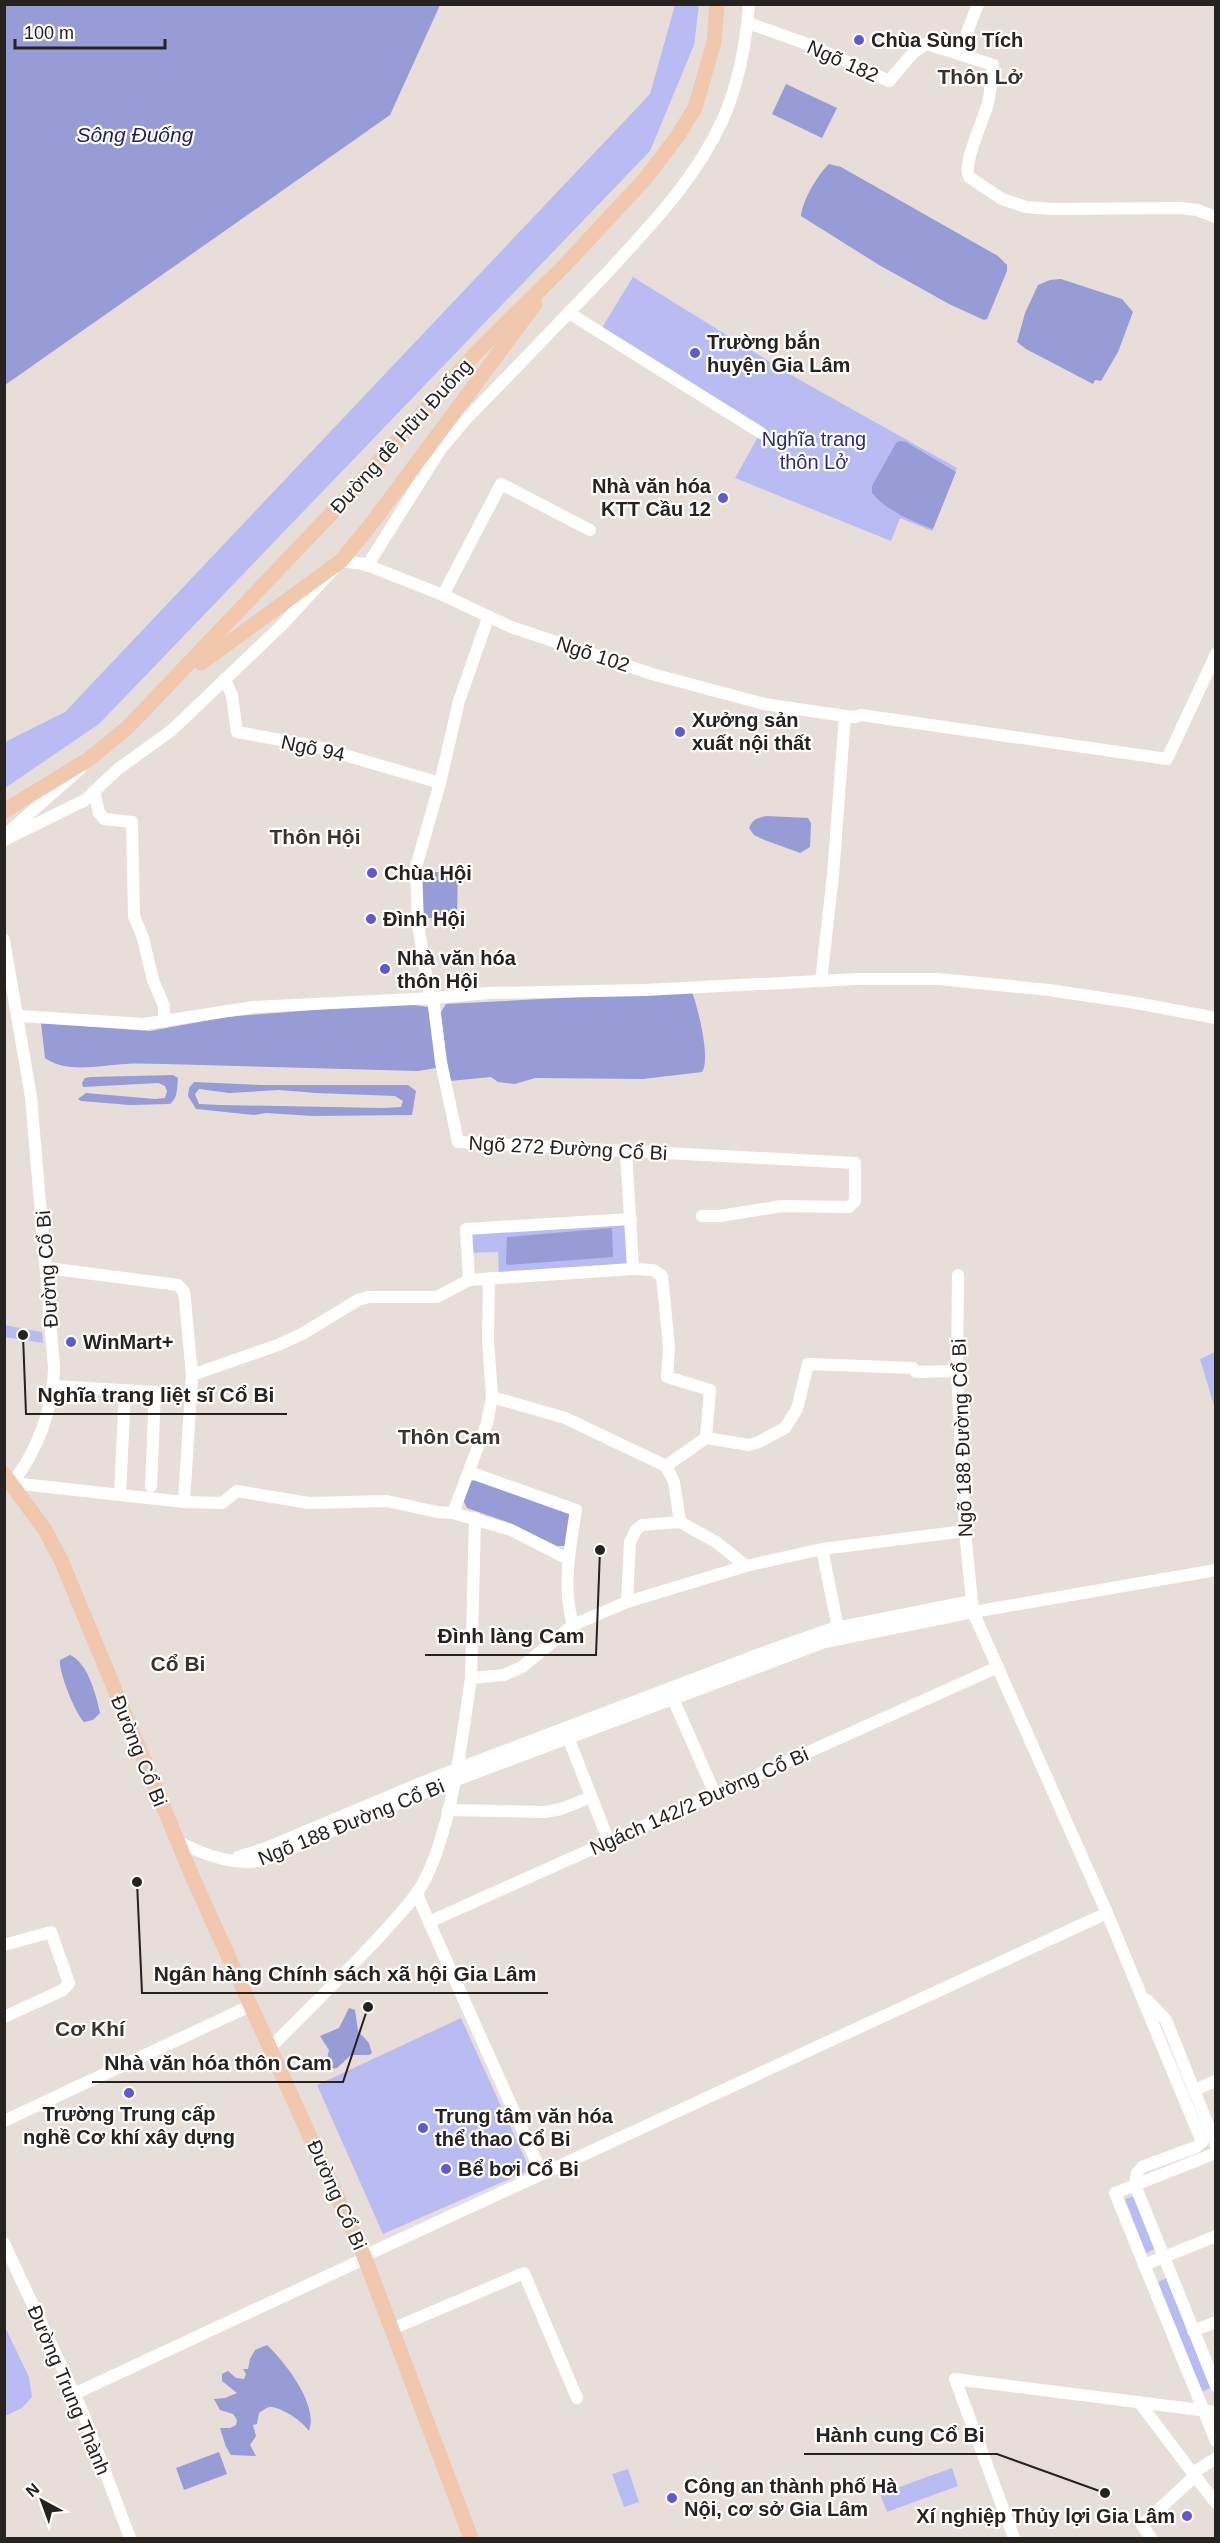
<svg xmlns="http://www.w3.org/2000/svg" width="1220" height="2543" viewBox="0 0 1220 2543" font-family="Arial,sans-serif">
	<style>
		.green { fill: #b8bcf3 }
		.water { fill: #979bd6; fill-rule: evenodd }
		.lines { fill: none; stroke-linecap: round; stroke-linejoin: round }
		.minor { stroke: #fff; stroke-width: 12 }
		.major { stroke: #f1c7ae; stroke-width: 15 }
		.poi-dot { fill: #6159d1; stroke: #fff; stroke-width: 2 }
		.labels { text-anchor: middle; stroke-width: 4.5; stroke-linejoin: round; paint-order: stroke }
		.poi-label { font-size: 20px; font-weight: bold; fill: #252220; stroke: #fff; text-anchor: start }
		.street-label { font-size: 20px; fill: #252220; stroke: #fff }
		.park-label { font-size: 20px; fill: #312c71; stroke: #fff }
		.neighbourhood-label { font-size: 21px; font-weight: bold; fill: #3a322e; stroke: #fff }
		.water-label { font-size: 21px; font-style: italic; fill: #251c61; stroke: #fff }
		.leader { fill: none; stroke: #252220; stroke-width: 2 }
		.callout-dot { fill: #252220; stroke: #fff; stroke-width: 2 }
		.callout-label { font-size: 21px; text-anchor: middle; font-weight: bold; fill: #252220; stroke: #fff; stroke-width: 4.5; stroke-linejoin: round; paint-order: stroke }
	</style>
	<rect width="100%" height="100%" fill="#e8ded9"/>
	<g class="green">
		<path d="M675,5h24l-5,40 -44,106 -551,573 -94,64v-46l60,-30 585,-618z"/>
		<path d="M633,277l158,98 166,93 -25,63 -32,-13 -9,23 -156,-63 24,-43 -159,-104z"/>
		<path d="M631,1219l2,50 -134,8 -1,-25 -31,1 -1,-24z"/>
		<path d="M4,1325l38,7 1,11 -38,-6z"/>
		<path d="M1215,1352v57l-15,-50z"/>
		<path d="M461,2018l69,152 -147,64 -66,-149z"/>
		<path d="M1134,2196l21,53 -9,4 -21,-54z"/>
		<path d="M1167,2278l44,110 -10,4 -43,-110z"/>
		<path d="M4,2325l25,52 3,20 -10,11 -17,8z"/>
		<path d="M952,2468l6,18 -71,26 -7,-18z"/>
		<path d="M628,2469l11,33 -15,5 -12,-33z"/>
	</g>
	<g class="water">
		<path d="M5,4h435v1l-50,110 -385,270z"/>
		<path d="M786,84l51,24 -15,30 -50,-24z"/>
		<path d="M829,164l12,3 157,89 9,9v6l-20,48 -3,1 -33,-15 -72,-40 -78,-49c1,-15 17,-42 28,-52z"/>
		<path d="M1061,279l61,20 11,13 -15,40 -17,29 -6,-1 -2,4 -67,-35 -9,-7 8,-29 13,-28 12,-5z"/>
		<path d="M899,441l7,1 50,30 -23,57c-21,-8 -46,-18 -61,-36v-7l24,-43z"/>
		<path d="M766,816l42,2 3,5 -1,24 -10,6 -38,-14 -8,-4 -5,-7c4,-9 8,-10 17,-12z"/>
		<path d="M422,872h36l-1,46h-36z"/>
		<path d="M675,992h17c6,16 19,67 10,80l-59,7 -108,-1 -20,6 -17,-2 -7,-5 -41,4 -11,-66 7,-11z"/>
		<path d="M399,1003l29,4 4,17 4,44 -18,3 -254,-7c-13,0 -26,-1 -38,0 -25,1 -59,10 -81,-6l-4,-35 109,8 76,-14z"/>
		<path d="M173,1075l5,3c-1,10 0,20 -8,26l-40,1 -49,-4 -3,-2 8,-6 69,6 10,-1 2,-7 -2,-5 -7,-3 -75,4 -1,-4 3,-5 6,-1z"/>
		<path d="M194,1082l68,3h146l8,6 -4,24 -99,1 -47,-3 -12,2 -58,-6 -8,-13 1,-8zM199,1089l30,4 50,-3 37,3 79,3 8,5 -2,6 -18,1 -162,-3 -22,-1 -4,-10z"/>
		<path d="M612,1228l1,29 -105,8 -2,-2 1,-26z"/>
		<path d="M475,1480l94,34 3,2 -7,30h-8l-47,-23 -43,-15 -4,-8 8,-19z"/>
		<path d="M70,1655c18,8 26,40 30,58l-7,7 -9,2c-8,-7 -26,-51 -24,-62z"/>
		<path d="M349,2008l6,2 3,21 11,12 3,10 -3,2h-18l-14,13 -7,1 -4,-6 3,-13 -9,-14 19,-8z"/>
		<path d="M267,2345c18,17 52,60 42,86 -7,-10 -25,-22 -37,-24 -4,-1 -10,4 -13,6l-2,11 -4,1 3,11 -6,9 6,11 -25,-1 -5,-8 -6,-19h10l6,-3 1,-5 -4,-6 -13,-4 -6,-11 11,-1 12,-5 -15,-12v-7l6,-3 8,7 8,1 2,-5 -3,-5h5l2,-10 5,-9z"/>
		<path d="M219,2452l8,22 -43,16 -8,-22z"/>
	</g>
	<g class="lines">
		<g class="minor">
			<path d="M978,4l-19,50 34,11c-2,12 -2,26 -5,38 -4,16 -26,61 -19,74l33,22 24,8 25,2 130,-1 16,2 19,7"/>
			<path d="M748,23l62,22 79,36 24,-28 13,-9 33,10"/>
			<path d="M569,313l192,120"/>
			<path d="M367,566l73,-116 27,-32c47,-48 93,-96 139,-144 44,-48 90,-95 117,-155 16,-36 23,-75 26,-115"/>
			<path d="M443,595l58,-111 89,46"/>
			<path d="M225,679l7,17 5,36 77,14 126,37"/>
			<path d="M94,791l5,22 5,6 28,3 2,94 9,22 10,42 11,26v16"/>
			<path d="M5,835l75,-66"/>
			<path d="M4,840l81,-40 33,-31 54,-39 110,-105 59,-64 23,3 79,31 68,32 141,47 112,30 81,12 10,1 6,-2 306,44 49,-105"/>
			<path d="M4,940l27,157 23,270c0,40 -17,85 -42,116"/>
			<path d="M821,981l12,-106 12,-159"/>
			<path d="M430,998l-12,-74 -2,-57 24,-84 19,-82 29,-83"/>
			<path d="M433,998l56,-5 156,-3 213,-11h81l110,11 87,13 80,15"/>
			<path d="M19,1016l125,8 110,-17 179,-9 8,64 17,80 397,21v38l-6,6 -67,-1 -62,10h-18"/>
			<path d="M47,1268l131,17 6,7 1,8 7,75 86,-30 24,-11 56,-34 11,-3h68l32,-17 164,-11 -7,-118"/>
			<path d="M633,1269l20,1 9,6 7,71 -2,30 43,13 -4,48"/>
			<path d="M958,1275l-1,96 8,160 8,81 134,301"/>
			<path d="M489,1278l-1,61 4,58"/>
			<path d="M469,1280l-3,-51 165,-10"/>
			<path d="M53,1386l102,6 -4,94"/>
			<path d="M666,1466l8,16 6,40"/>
			<path d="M469,1472l107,38c-6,38 -14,77 -3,115"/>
			<path d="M12,1483l172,19 38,1 15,-12 72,12 78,-2 50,11 16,1 34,-90 5,-26 73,21 101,48 40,-28 43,7 10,-3 26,-14 12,-19 11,-45 105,4 3,4 41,-1"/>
			<path d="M120,1495l5,-105"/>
			<path d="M184,1502l8,-127"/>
			<path d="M453,1513l58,17 57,29"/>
			<path d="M822,1549l17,84"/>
			<path d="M627,1602l3,-60 6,-12 6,-5 38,-3 36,20 30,24"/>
			<path d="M471,1678l4,-160"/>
			<path d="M670,1692l45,102"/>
			<path d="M566,1732l43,110"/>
			<path d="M448,1810l97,2 16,-3 30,-12"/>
			<path d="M177,1841c25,13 58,26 86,19l172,-72 390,-146 148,-30 243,-42"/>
			<path d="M238,1857l28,-9 167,-70 335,-127 63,-22 141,-28"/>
			<path d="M417,1894l12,28 569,-255"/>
			<path d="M429,1922l113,252"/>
			<path d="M4,1945l47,-13 18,51 -6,7 -59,27"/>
			<path d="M1147,2000l19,20 50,125"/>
			<path d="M271,2047c36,-37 74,-73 109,-111 15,-17 32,-33 43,-53 29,-53 39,-145 48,-205l33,-3 18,-8 51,-42 54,-23 119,-36 76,-17 143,-18"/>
			<path d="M1194,2090l22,-9"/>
			<path d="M4,2121l248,-116"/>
			<path d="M4,2243l79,170 47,125"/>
			<path d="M364,2256l743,-343 95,229 -6,5 -54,20 -5,6 -2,12 81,-32"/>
			<path d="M1144,2265l72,-29"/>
			<path d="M392,2329l132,-56 53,125"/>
			<path d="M1193,2331l23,-9"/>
			<path d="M1216,2386l-81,-201 -20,8 101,248"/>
			<path d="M74,2394l292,-136"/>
			<path d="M1139,2402l56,74 -53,49 9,13"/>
			<path d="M1193,2473l23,-15"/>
			<path d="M1195,2476l21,27"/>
			<path d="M1014,2538l-59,-159 261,33"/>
		</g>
		<g class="major">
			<path d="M201,663l140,-102 31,-38 163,-219"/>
			<path d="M4,811l85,-52 39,-32 221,-232 125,-140 90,-89 81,-87 32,-42 18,-29 19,-66 3,-38"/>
			<path d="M4,1474l41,56 16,30 131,316 172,380 107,282"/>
		</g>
	</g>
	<g class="poi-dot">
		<circle cx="859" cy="40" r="6"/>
		<circle cx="695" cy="353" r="6"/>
		<circle cx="723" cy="498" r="6"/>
		<circle cx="680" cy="732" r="6"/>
		<circle cx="372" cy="873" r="6"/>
		<circle cx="371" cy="919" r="6"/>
		<circle cx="385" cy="969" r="6"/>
		<circle cx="71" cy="1342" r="6"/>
		<circle cx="129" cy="2093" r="6"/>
		<circle cx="423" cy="2128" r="6"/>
		<circle cx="446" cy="2169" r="6"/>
		<circle cx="672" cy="2498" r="6"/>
		<circle cx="1187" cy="2516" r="6"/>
	</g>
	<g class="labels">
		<g class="poi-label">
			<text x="871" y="47">Chùa Sùng Tích</text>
			<text x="707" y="349">Trường bắn<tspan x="707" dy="23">huyện Gia Lâm</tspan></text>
			<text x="711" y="493" text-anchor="end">Nhà văn hóa<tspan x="711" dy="23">KTT Cầu 12</tspan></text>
			<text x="692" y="727">Xưởng sản<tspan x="692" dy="23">xuất nội thất</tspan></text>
			<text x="384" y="880">Chùa Hội</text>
			<text x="383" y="926">Đình Hội</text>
			<text x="397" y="965">Nhà văn hóa<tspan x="397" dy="23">thôn Hội</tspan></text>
			<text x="83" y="1349">WinMart+</text>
			<text x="129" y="2121" text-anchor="middle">Trường Trung cấp<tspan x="129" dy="23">nghề Cơ khí xây dựng</tspan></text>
			<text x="435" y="2123">Trung tâm văn hóa<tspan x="435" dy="23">thể thao Cổ Bi</tspan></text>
			<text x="458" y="2176">Bể bơi Cổ Bi</text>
			<text x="684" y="2493">Công an thành phố Hà<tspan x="684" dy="23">Nội, cơ sở Gia Lâm</tspan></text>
			<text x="1175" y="2523" text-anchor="end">Xí nghiệp Thủy lợi Gia Lâm</text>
		</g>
		<g class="street-label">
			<text transform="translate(843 61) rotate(24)" y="7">Ngõ 182</text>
			<text transform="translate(401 436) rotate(-48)" y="7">Đường đê Hữu Đuống</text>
			<text transform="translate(593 654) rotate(18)" y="7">Ngõ 102</text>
			<text transform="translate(313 748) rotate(12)" y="7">Ngõ 94</text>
			<text transform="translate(568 1148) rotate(3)" y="7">Ngõ 272 Đường Cổ Bi</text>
			<text transform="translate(47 1269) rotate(-94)" y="7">Đường Cổ Bi</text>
			<text transform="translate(962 1438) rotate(-92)" y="7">Ngõ 188 Đường Cổ Bi</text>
			<text transform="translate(139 1751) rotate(68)" y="7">Đường Cổ Bi</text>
			<text transform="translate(699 1801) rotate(-24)" y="7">Ngách 142/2 Đường Cổ Bi</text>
			<text transform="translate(351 1822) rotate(-22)" y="7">Ngõ 188 Đường Cổ Bi</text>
			<text transform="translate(337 2195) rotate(66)" y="7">Đường Cổ Bi</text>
			<text transform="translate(69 2390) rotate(67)" y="7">Đường Trung Thành</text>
		</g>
		<g class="park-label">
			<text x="814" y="446">Nghĩa trang<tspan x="814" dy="23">thôn Lở</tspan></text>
		</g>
		<g class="neighbourhood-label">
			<text x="980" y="84">Thôn Lở</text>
			<text x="315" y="844">Thôn Hội</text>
			<text x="449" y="1444">Thôn Cam</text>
			<text x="178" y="1671">Cổ Bi</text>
			<text x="90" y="2036">Cơ Khí</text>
		</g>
		<g class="water-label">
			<text x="135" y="142">Sông Đuống</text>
		</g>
	</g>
	<path class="leader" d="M23 1335L26 1414H287M600 1550L596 1655H425M137 1882L142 1993H548M368 2007L343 2082H92M1105 2493L997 2454H804"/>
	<g class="callout-dot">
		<circle cx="23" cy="1335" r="6"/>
		<circle cx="600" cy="1550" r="6"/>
		<circle cx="137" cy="1882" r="6"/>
		<circle cx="368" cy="2007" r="6"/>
		<circle cx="1105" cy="2493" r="6"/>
	</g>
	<g class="callout-label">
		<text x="156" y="1402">Nghĩa trang liệt sĩ Cổ Bi</text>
		<text x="511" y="1643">Đình làng Cam</text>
		<text x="345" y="1981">Ngân hàng Chính sách xã hội Gia Lâm</text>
		<text x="218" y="2070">Nhà văn hóa thôn Cam</text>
		<text x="900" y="2442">Hành cung Cổ Bi</text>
	</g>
	<rect width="1220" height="2543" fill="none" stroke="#252220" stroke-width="12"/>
	<g transform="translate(42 2501) rotate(319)" stroke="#ffffff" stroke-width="4.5" paint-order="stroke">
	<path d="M0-4.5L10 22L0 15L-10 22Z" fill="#252220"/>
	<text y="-9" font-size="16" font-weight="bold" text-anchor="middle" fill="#252220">N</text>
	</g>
	<path d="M15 39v9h150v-9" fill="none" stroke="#252220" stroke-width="3"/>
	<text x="24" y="39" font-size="18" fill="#252220" stroke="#ffffff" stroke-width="4.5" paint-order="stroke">100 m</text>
</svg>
